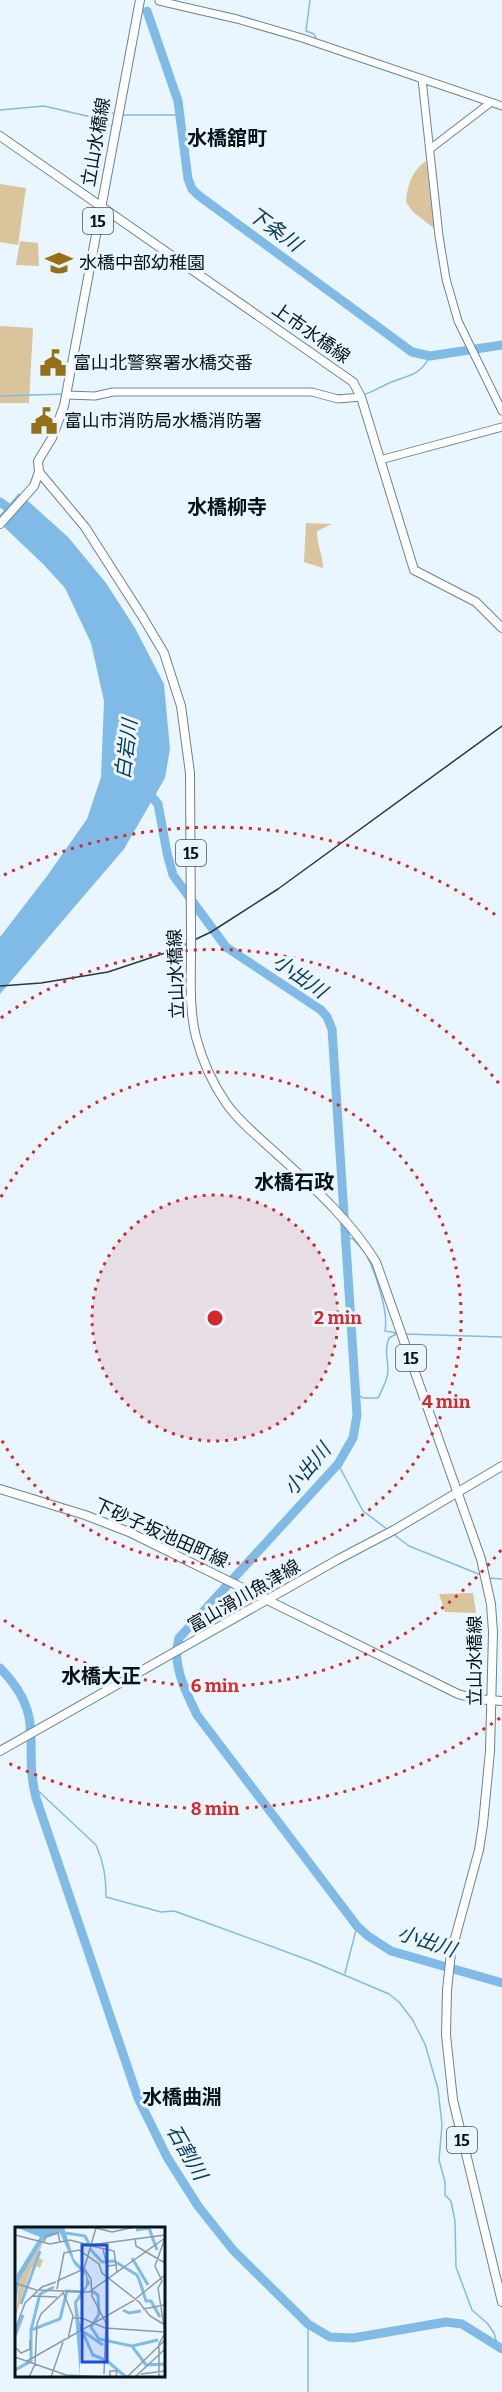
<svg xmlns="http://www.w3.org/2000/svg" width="502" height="2392" viewBox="0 0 502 2392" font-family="Bitter,'Noto Sans JP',serif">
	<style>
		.green { fill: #d9c49b }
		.water { fill: #80bbe7 }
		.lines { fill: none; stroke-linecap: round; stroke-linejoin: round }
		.stream { stroke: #80bbe7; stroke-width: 1.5 }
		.river { stroke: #80bbe7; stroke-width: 9 }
		.tertiary-casing { stroke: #688398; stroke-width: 9 }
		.secondary-casing { stroke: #688398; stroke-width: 10 }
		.primary-casing { stroke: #688398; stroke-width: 10 }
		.tertiary { stroke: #fff; stroke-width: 7 }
		.secondary { stroke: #fff; stroke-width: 8 }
		.primary { stroke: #fff; stroke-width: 8 }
		.rail { stroke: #2c373e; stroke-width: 1.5 }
		.primary-bridge-casing { stroke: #688398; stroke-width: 10; stroke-linecap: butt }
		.primary-bridge { stroke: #fff; stroke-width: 8 }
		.ring { fill: none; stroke: #d62828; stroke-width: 3; stroke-dasharray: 3 6 }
		.labels { text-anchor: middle; stroke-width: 6; stroke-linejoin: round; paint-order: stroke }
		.shield { fill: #eaf6ff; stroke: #4b565e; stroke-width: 1.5 }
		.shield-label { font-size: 16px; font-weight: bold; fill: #071219 }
		.street-label { font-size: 18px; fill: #071219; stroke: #eaf6ff }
		.poi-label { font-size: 18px; fill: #071219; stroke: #eaf6ff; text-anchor: start }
		.neighbourhood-label { font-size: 20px; font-weight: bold; fill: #071219; stroke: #eaf6ff }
		.water-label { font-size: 20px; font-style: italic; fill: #083956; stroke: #eaf6ff }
		.inset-river { fill: none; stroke: #80bbe7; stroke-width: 3 }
		.inset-road { fill: none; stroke: #8f9ba3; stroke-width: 1.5 }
		.view { fill: #1d4ed8; fill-opacity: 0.15; stroke: #1d4ed8; stroke-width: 3 }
		.inset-edge { fill: none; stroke: #071219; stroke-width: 3 }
		.centre { fill: #d62828; stroke: #eaf6ff; stroke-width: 3 }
		.ring-label { font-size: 18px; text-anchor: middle; font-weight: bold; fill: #d62828; stroke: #eaf6ff; stroke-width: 6; stroke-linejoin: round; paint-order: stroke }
	</style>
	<rect width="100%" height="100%" fill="#eaf6ff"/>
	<g class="green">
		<path d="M426,161l9,68 -22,-17 -7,-10c1,-16 6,-32 20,-41z"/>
		<path d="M0,184l26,4 -8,57 -18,-3z"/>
		<path d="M20,241l18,2 1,23 -23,-1z"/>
		<path d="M0,326l33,2 -4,75h-29z"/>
		<path d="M306,523l26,1 -15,7c0,15 6,23 6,37l-19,-6z"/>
		<path d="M473,1593l3,20 -31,-1 -6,-18z"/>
	</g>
	<path class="water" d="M19,493l49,44 38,46 29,45 29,56 6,65 -5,29 -41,71 -124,145v-57l47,-61 40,-57 14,-42 3,-76 -13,-58 -26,-55 -22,-24 -43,-41v-8z"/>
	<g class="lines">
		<g class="stream">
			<path d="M310,0l-4,31 8,3 3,6"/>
			<path d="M0,110l44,-4 47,11 10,-6 15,3"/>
			<path d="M121,115h59"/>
			<path d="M332,395h20"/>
			<path d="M362,395c12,-3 21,-10 32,-14 17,-6 27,-7 36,-25"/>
			<path d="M0,396l64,-2"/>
			<path d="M346,1237l7,2 10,11"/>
			<path d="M366,1254c9,17 23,58 19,77l12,2"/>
			<path d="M404,1334l98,3"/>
			<path d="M356,1393l7,5h15c4,-8 10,-19 10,-27 0,-14 -4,-19 1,-33l7,-4"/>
			<path d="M338,1464l25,47 24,18"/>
			<path d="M393,1534l16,12 72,29"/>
			<path d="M488,1578l14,1"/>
			<path d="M33,1786l63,59c8,18 10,33 10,52l55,15 13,-1 20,7 117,43 78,33 10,8 13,17 13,25 13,45 4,36 -3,35 6,22v13l6,6 4,20 1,46 16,43 15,13 7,10 4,14"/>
			<path d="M345,1973l12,-47"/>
			<path d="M308,2324v68"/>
		</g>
		<g class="river">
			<path d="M147,11l31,90 10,78 4,10 6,6 214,157 18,4 72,-11"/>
			<path d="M0,502l15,11"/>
			<path d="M147,791l11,13 9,49 6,22 53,72 95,63 6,7 5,12 25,386 -4,23 -15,26 -159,174c-8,26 7,54 18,77l160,211 11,10 23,15 111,32"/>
			<path d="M0,1668c48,49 22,74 36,130l102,300 29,59 31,49 35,44 75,74 22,13 23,1 93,-16 16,2 40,25"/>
		</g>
		<defs>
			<g id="tertiary">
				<path d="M159,1l78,18 65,19 200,68"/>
				<path d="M422,79l17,157 7,43 12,42 44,90"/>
				<path d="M430,149l60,-46"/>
				<path d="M66,395l29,1 18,-4h199l26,7 23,-2"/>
				<path d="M380,460l122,-33"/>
			</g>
			<g id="secondary">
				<path d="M0,136l353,246 8,15 53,173 62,32 26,26"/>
				<path d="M0,524l34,-38 5,-14"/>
				<path d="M0,1489l85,26 44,17 329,162 18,5 26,2"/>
				<path d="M0,1751l337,-191 57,-30 108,-64"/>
			</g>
			<g id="primary">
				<path d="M140,0l-76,406 -12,32 -14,23 1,11 46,55 57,89 22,37 17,53 9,67 1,161"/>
				<path d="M191,951c0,28 -2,58 5,86 6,23 17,47 30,66 14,20 34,35 52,52 35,32 73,66 98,107l105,297 10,45 2,28 -3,119 -7,73 -4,26 -28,103 -4,37 -1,45 7,65 49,202"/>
			</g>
		</defs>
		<use href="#tertiary" class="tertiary-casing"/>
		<use href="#secondary" class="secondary-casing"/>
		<use href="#primary" class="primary-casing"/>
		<use href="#tertiary" class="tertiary"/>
		<use href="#secondary" class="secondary"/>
		<use href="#primary" class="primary"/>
		<path class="rail" d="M0,986l41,-3 67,-11 63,-21 40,-19 67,-43 224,-163"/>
		<defs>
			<path id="primary-bridge" d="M191,951v-17"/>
		</defs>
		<use href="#primary-bridge" class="primary-bridge-casing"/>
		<use href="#primary-bridge" class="primary-bridge"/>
	</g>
	<circle cx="215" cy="1318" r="123" fill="#d62828" fill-opacity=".12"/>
	<g class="ring">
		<circle cx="215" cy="1318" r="123"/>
		<path d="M1 1197A246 246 0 1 1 1 1439"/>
		<path d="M501 1550A368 368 0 0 1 1 1618M1 1018A368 368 0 0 1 501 1086"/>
		<path d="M500 1718A491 491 0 0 1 4 1761M4 875A491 491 0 0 1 500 918"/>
	</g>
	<defs>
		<symbol id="school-bare" viewBox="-9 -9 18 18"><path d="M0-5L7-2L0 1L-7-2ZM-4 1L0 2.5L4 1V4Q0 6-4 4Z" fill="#947018" stroke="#eaf6ff" stroke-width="2.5" paint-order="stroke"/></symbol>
		<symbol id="civic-bare" viewBox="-9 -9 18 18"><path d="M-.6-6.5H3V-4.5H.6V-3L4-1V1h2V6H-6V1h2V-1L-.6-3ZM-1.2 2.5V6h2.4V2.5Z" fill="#947018" stroke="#eaf6ff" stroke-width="2.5" paint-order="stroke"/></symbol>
	</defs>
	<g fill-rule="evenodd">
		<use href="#school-bare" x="40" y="244" width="38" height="38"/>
		<use href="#civic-bare" x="34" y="344" width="38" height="38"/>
		<use href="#civic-bare" x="25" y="402" width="38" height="38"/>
	</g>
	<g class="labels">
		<g class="shield">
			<rect x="83" y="208" width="30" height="26" rx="4.5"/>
			<rect x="176" y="840" width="30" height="26" rx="4.5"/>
			<rect x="396" y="1345" width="30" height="26" rx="4.5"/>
			<rect x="447" y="2127" width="30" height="26" rx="4.5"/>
		</g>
		<g class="shield-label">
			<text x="98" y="227">15</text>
			<text x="191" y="859">15</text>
			<text x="411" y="1364">15</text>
			<text x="462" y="2146">15</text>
		</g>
		<g class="street-label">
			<text transform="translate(96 142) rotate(-80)" y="6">立山水橋線</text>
			<text transform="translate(311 333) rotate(35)" y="6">上市水橋線</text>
			<text transform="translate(176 974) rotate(-92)" y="6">立山水橋線</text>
			<text transform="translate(161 1533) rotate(24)" y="6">下砂子坂池田町線</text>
			<text transform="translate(244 1596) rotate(-30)" y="6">富山滑川魚津線</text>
			<text transform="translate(475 1661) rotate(-90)" y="6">立山水橋線</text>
		</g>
		<g class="poi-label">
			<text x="79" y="269">水橋中部幼稚園</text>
			<text x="73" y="369">富山北警察署水橋交番</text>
			<text x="64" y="427">富山市消防局水橋消防署</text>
		</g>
		<g class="neighbourhood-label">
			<text x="227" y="145">水橋舘町</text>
			<text x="227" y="514">水橋柳寺</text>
			<text x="294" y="1189">水橋石政</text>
			<text x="101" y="1683">水橋大正</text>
			<text x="182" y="2104">水橋曲淵</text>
		</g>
		<g class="water-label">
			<text transform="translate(275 229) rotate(36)" y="7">下条川</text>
			<text transform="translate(126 749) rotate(-83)" y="7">白岩川</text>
			<text transform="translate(300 976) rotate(35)" y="7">小出川</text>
			<text transform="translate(307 1469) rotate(-50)" y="7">小出川</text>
			<text transform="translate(427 1941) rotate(18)" y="7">小出川</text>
			<text transform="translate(187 2152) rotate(60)" y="7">石割川</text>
		</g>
	</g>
	<g transform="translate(15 2227)">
		<rect width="150" height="150" fill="#eaf6ff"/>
		<path d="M30,11l-8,19 6,3 -3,8 -6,-3 -3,4 -16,49 5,-39z" fill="#d9c49b"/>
		<path d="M0,0h49l10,32 11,12 5,12 -13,20 3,21v53l-6,-75 12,-17v-9l-12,-12 -14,-31 -16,6 -24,40 -5,29 2,-34 23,-37z" fill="#80bbe7"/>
		<path class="inset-river" d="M121,3l13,-2 8,22M51,6l19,3 4,8M75,22l12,13 12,-1 23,14 3,7M117,31l16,27M125,55l6,19h5l9,16M77,64l6,4 1,19 -8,13 8,12 33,7 14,19 19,-1M6,77l19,-53M108,83l6,3 12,-2M63,95l15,33 13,5 20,17M16,103l9,-36 14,-7M69,105l19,13M0,109l8,-21M117,119l26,-6M0,143l16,-9v-31l29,-11 7,-28 16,1"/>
		<path class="inset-road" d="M0,8l35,9 20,-4 19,5M120,11l1,8 29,17M29,15l2,-6 12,-3 2,9M75,18l75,-10M77,19l22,5 3,21M88,22l4,17 9,-1M69,41l7,11 1,17 14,27 -2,51M42,54l27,-12 12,-41 16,4 23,-5M0,56l21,7 53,2 76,-54M42,62l7,-36 15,-3 20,14 3,9 37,29 11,14 15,9M48,65l10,24 -5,23M17,69l25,1M128,82l22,-4M57,91h10l23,10 60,4M0,103l10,-27 17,-16 14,-5M1,121l5,5 9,-4v-9M0,130l51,18 38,2M12,134l106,-60 32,-26M126,147l24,-3M14,150l6,-13 2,-40 4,-10 22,-21M36,150l12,-35M95,150v-6h7l-1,6M112,150l38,-37M120,150l30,-28M144,150v-33l6,-11 -7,-45 4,-7 -7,-15 10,-28"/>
		<path class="view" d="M67,18h25v117h-25z"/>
		<rect width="150" height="150" class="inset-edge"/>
	</g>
	<circle cx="215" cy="1318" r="9" class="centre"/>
	<g class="ring-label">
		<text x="338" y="1324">2 min</text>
		<text x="446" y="1408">4 min</text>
		<text x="215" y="1692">6 min</text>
		<text x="215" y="1815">8 min</text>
	</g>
</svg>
